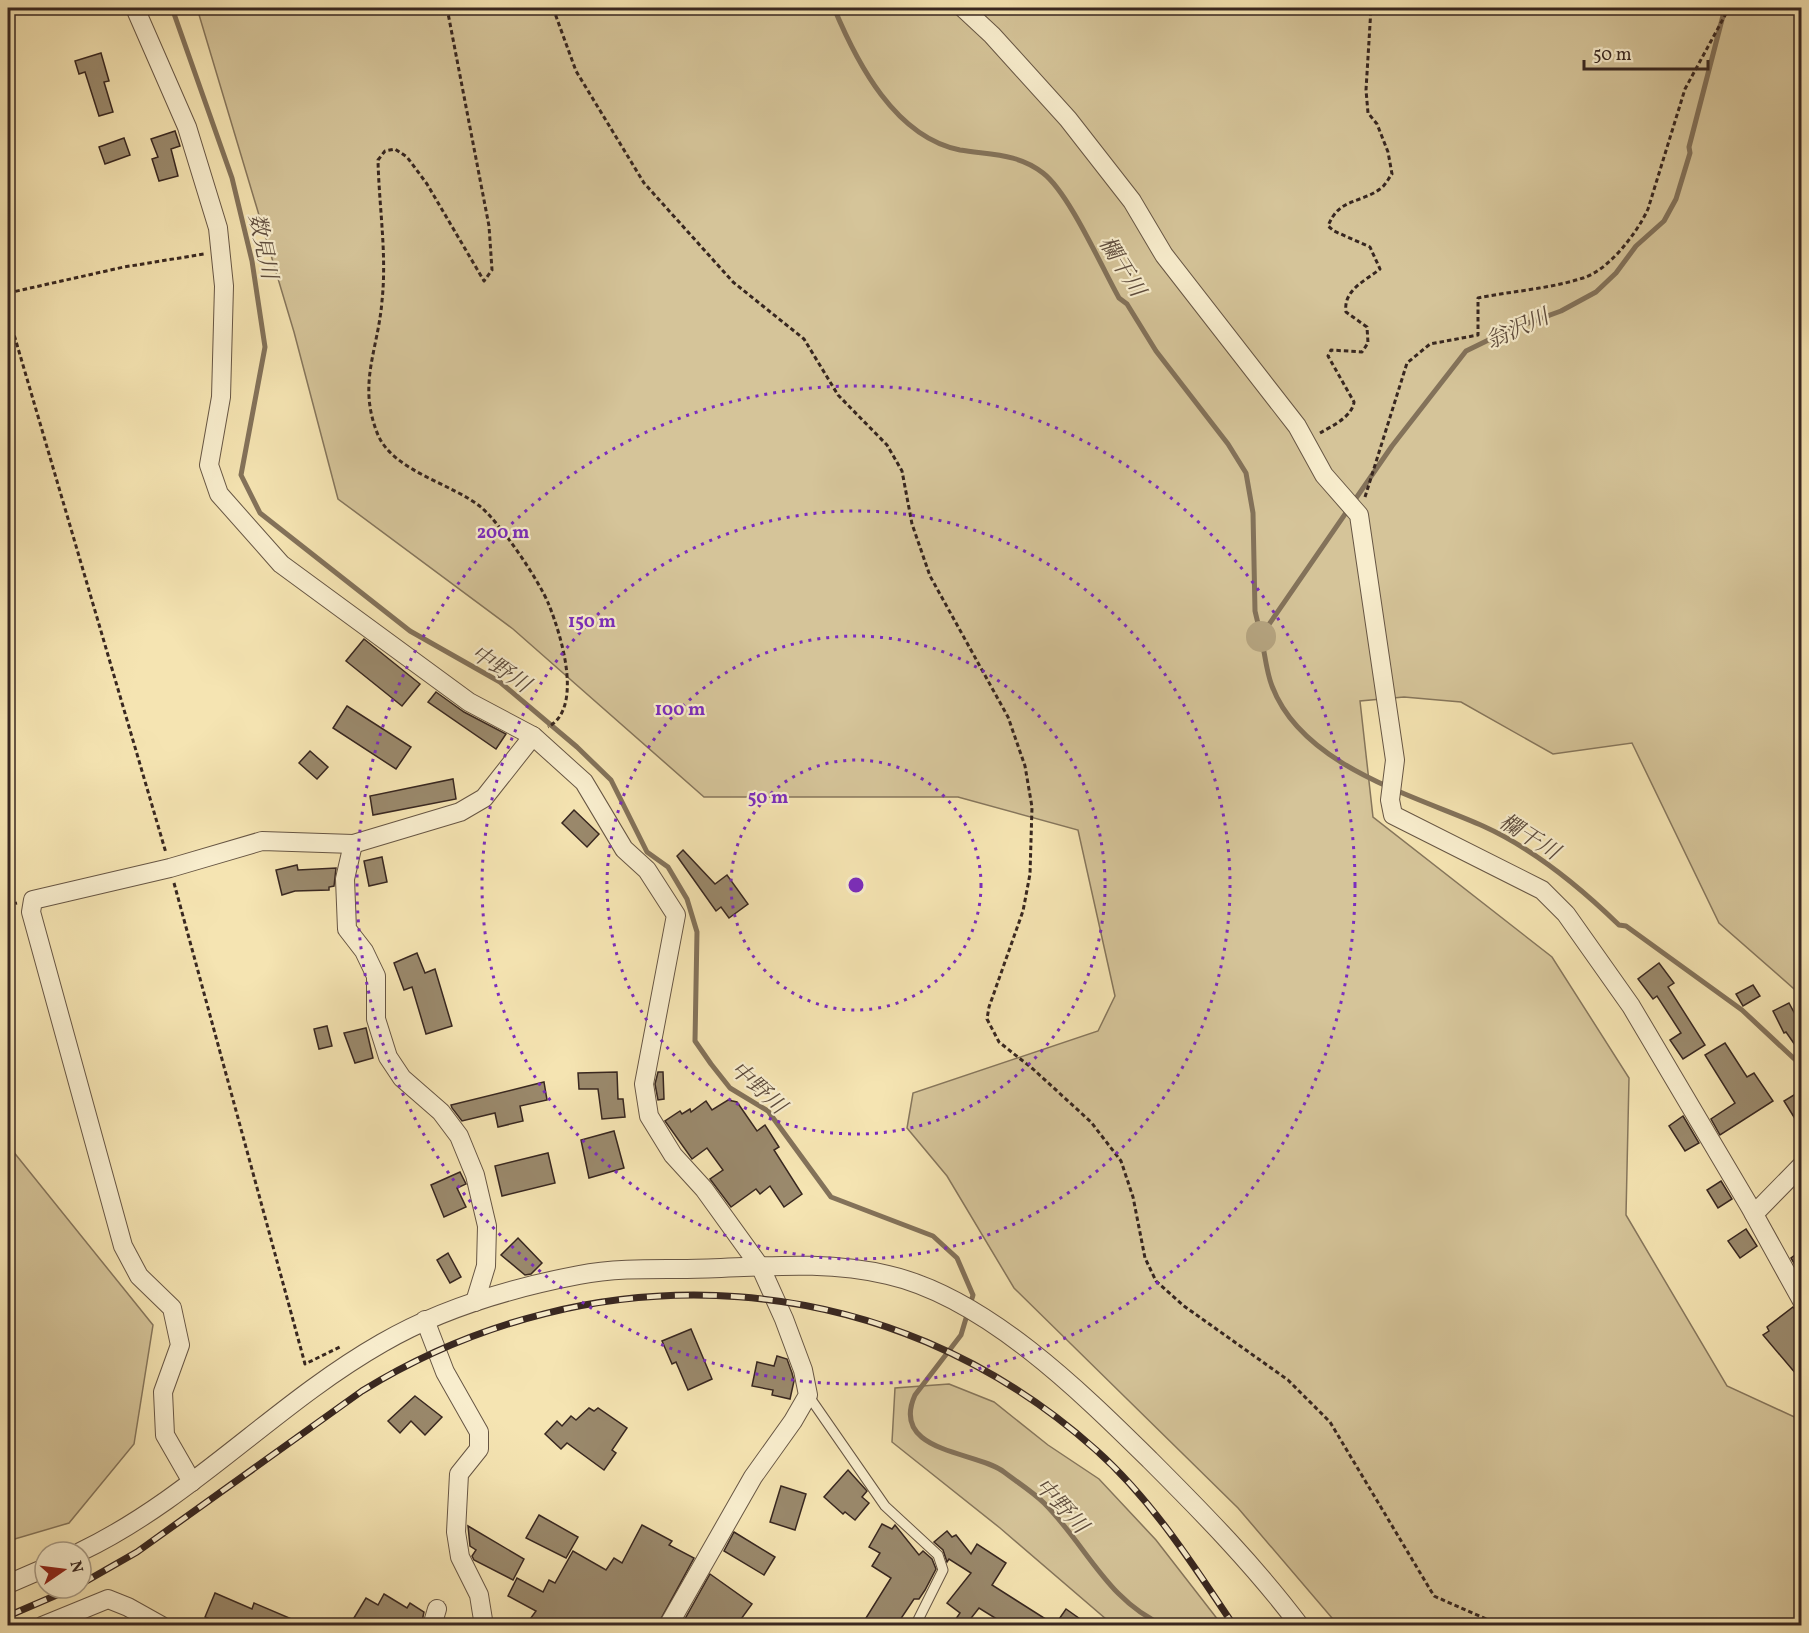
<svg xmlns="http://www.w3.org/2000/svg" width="1809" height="1633" viewBox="0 0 1809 1633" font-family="Vollkorn,'Noto Serif JP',serif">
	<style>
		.green { fill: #d5c499; stroke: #86765c; stroke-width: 1.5 }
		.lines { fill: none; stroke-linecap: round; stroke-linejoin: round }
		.stream { stroke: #83725a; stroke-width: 5 }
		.river { stroke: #b5a480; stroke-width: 30 }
		.building { fill: #9a896c; stroke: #382720; stroke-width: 1.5 }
		.lane-casing { stroke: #675644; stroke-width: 11 }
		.street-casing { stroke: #675644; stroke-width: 20 }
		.path { stroke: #382720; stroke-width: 3; stroke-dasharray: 4.5 3; stroke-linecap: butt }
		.lane { stroke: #f8edcd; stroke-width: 9 }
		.street { stroke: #f8edcd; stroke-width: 18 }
		.rail-casing { stroke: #382720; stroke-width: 7 }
		.rail { stroke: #f8edcd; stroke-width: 4.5; stroke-dasharray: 14; stroke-linecap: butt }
		.ring { fill: none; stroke: #7b2cbf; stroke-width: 3; stroke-dasharray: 3 6 }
		.labels { text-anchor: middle; stroke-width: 4.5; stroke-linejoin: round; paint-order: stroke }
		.water-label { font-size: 22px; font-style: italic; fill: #5e4c3d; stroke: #f8edcd }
		.centre { fill: #7b2cbf; stroke: #f8edcd; stroke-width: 3 }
		.ring-label { font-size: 18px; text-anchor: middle; font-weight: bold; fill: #7b2cbf; stroke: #f8edcd; stroke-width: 4.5; stroke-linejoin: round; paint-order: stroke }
	</style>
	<rect width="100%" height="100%" fill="#f5e4b2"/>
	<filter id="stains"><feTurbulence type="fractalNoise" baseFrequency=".00333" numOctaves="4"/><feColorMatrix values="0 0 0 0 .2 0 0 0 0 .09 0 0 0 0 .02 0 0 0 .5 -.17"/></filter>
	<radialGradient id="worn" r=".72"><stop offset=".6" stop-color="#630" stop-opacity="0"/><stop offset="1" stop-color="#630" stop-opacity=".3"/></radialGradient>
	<g class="green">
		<path d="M197,8h1604v987l-82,-72 -87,-180 -79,11 -92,-52 -57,-5 -44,4 13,116 179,140 77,121 -3,137 101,171 74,34v205h-463l-100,-117 -224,-220 -67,-112 -40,-48 6,-35 185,-62 17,-35 -37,-166 -120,-33h-254l-191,-168 -175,-130 -44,-167z"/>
		<path d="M8,1145l145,180 -19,119 -65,79 -61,18z"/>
		<path d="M949,1384l45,18 54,43 51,34 57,61 66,85h-109l-113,-97 -108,-86 3,-54z"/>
	</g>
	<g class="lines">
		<g class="stream">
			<path d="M172,8l60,170 20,83 13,86 -24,128 19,38 150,118 90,51 77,65 34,33 36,72 21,15 19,32 10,33 -2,109 16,23 19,24 38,23 63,86 102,39 24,22 16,37 -12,40 -46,60c-26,58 62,56 89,77 13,10 29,20 40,31 43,43 63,98 121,123"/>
			<path d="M834,8c23,55 61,129 126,142 29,5 58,3 83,23 26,20 58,93 76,125l8,6 29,47 72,93 18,29 7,40 2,98 6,25"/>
			<path d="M1261,636l131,-190 74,-95 43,-21 52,-19 35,-19 20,-19 20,-27 28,-25 12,-22 14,-46 -1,-6 36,-139"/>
			<path d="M1261,637c4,16 5,34 11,49 30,80 141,109 211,140 51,23 96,60 136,99l7,1 116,84 60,56"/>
		</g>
		<path class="river" d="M1261,636v1"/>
	</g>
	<g class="building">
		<path d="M101,53l8,28 -5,1 9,30 -14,4 -14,-44 -6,2 -4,-13z"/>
		<path d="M175,131l5,15 -9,3 7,27 -19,5 -7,-22 6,-2 -7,-18z"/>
		<path d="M124,138l6,17 -25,9 -6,-17z"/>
		<path d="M364,639l56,45 -18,22 -56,-45z"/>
		<path d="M436,692l28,20 42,22 -10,15 -68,-47z"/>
		<path d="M347,706l64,41 -15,22 -63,-41z"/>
		<path d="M310,751l18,16 -11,12 -18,-16z"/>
		<path d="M453,779l3,20 -83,16 -3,-19z"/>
		<path d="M574,810l25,24 -12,13 -25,-24z"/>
		<path d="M683,850l32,34 12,-9 21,29 -19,14 -8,-11 -5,4 -39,-55z"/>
		<path d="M382,857l5,25 -18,4 -5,-25z"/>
		<path d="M297,865l1,5 38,-2 -2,18 -5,1v3l-34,1 -13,4 -6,-25z"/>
		<path d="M417,953l8,20 10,-4 17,57 -26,8 -14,-47 -8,3 -10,-27z"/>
		<path d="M1659,963l15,20 -6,4 37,58 -22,14 -13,-19 11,-7 -24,-37 -4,3 -15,-20z"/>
		<path d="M1753,985l7,11 -17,10 -7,-12z"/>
		<path d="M1789,1003l13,24v28l-16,-23 -2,1 -11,-22z"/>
		<path d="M327,1026l5,20 -13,3 -5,-20z"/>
		<path d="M366,1028l7,30 -18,5 -11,-30z"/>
		<path d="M1725,1043l22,34 7,-4 19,28 -53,34 -9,-16 24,-16 -30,-48z"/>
		<path d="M617,1072l1,27h5l2,18 -23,2 -4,-30h-19l-1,-16z"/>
		<path d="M658,1072h5l1,27 -6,1 -3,-16z"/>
		<path d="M544,1082l3,18 -27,6 3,15 -25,6 -3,-14 -33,8 -10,-13 -1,-3z"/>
		<path d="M1802,1090v40l-18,-29z"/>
		<path d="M728,1100l9,2 20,29 8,-6 14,22 -5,3 28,44 -18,13 -14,-21 -10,8 -4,-5 -25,18 -21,-28 13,-9 -16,-22 -15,11 -27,-38 15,-10 2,3 8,-5 1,3 15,-11 6,9z"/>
		<path d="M1683,1116l16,27 -14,8 -16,-25z"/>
		<path d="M614,1131l10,37 -35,10 -8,-38z"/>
		<path d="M548,1153l7,30 -53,13 -7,-30z"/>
		<path d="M460,1172l6,12 -9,4 9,19 -22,10 -13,-32z"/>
		<path d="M1721,1181l11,18 -14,9 -11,-18z"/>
		<path d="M1746,1229l11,17 -17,12 -12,-17z"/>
		<path d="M518,1238l24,25 -11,11 -6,1 -24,-20z"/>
		<path d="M1802,1250v27l-11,-19z"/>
		<path d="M448,1253l13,24 -11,6 -13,-23z"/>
		<path d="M1793,1307l9,11v63l-39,-46 6,-4 -2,-4z"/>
		<path d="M691,1329l21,50 -24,11 -12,-28 -4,2 -10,-23z"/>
		<path d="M777,1356l10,3 5,14 2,8 -4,18 -18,-4 1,-5 -21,-4 5,-24 17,4z"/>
		<path d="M415,1396l27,21 -17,18 -14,-14 -11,12 -12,-12z"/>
		<path d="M589,1408l5,3 4,-3 29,20 -15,22 4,3 -12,17 -37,-27 -6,6 -16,-15 12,-13 5,5 9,-10 5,4z"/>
		<path d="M848,1470l19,21 -5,6 7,6 -14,17 -10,-8 -2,2 -19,-17z"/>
		<path d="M781,1486l25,8 -11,36 -25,-8z"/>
		<path d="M539,1515l39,22 -12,21 -40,-20z"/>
		<path d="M882,1524l10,5 3,-4 24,30 4,-4 9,8 4,10 -11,21 -6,9h-5l-18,27h-35l30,-48 -19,-12 8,-13 -11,-6z"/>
		<path d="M642,1525l30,16 -3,4 25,13 -37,68h-132l11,-15 -28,-15 9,-18 26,14 6,-12 6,3 18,-32 33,19 8,-12 8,5z"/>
		<path d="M468,1526l56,33 -11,21 -39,-20 -2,-4 4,-6 -6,-4z"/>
		<path d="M947,1531l5,6 4,-2 15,19 6,-10 29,19 -14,22 63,40 11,-16 24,17h-82l-29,-18 -14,18h-14l9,-13 -13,-10 24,-30 -22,-14 -2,3 -4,-12 -9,-8z"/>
		<path d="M734,1532l41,25 -11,18 -40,-24z"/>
		<path d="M710,1574l42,30 -16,22h-55z"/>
		<path d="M215,1593l37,16 2,-6 54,23h-82l-21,-9z"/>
		<path d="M384,1594l23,14 3,-5 14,9 -3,14h-72l17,-28 12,7z"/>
	</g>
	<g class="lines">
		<defs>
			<path id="lane" d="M808,1395l77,111 53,49 5,15 -28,56"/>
			<g id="street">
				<path d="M135,8l52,119 31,101 6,58 -3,111 -12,68 10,29 62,70 188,138 64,34 51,46 40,67 23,21 29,45 -32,169 5,32 24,39 31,34 57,79 23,51 19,51 5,25 -15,26 -40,56 -85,149"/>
				<path d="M963,8l29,27 76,84 64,82 32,54 133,171 27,49 35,40 36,245 -5,40 3,15 149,75 24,24 65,92 119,201 52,94"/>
				<path d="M353,844l-8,35 2,50 17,22 12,25v43l12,38 14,21 39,34 18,24 16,39 12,51 -1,40 -11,36"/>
				<path d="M1754,1214l48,-49"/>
				<path d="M425,1320l20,52 34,60v17l-20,25 -3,58 4,25 19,38 5,31"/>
				<path d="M192,1482l-27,-47 -2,-43 17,-47 -8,-37 -33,-32 -16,-30 -92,-334 2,-12 137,-32 92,-27 91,3 107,-32 24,-14 49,-62"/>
				<path d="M80,1552c111,-53 195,-148 302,-209 60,-35 129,-55 197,-68 35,-7 72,-6 108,-6 68,-1 134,-10 201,6 97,22 193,117 262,185 53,53 105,106 150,166"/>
				<path d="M8,1584l37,-16"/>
				<path d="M42,1626l66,-27 20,8 34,19"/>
				<path d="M432,1626l5,-17"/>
			</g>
		</defs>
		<use href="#lane" class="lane-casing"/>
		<use href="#street" class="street-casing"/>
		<g class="path">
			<path d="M447,8l42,218 3,44 -8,11 -57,-97 -20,-27 -12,-8 -10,2 -7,9c1,47 9,94 4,141 -4,50 -25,83 -4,134 16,37 76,49 104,73 20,18 57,72 67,97 12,30 35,103 -1,122"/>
			<path d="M553,8l23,63 68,112 89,99 71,57 34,56 49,50 15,26 10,53 18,52 78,141 17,49 7,41 -2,67 -7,37 -34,96 -2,12 12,23 34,27 58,53 30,39 12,36 12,61 11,23 28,25 104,74 42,42 104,174 68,30"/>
			<path d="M8,293l116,-26 80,-13"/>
			<path d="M8,314l158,539"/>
			<path d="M1320,433c12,-7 32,-16 34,-31l-26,-46 3,-6 31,2 6,-9 -1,-16 -21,-15c-3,-22 19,-31 34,-43l-10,-22 -36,-16 -6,-5c11,-28 31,-22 52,-37 5,-3 8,-10 12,-15l-4,-22 -11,-28 -9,-11 -2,-23 5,-82"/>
			<path d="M1365,497l42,-134 23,-19 48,-9v-37c34,-7 71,-9 105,-20 26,-8 54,-45 65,-69l37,-120 44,-81"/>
			<path d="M174,883l131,481 37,-18"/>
			<path d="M8,905l9,-2"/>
		</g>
		<use href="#lane" class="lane"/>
		<use href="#street" class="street"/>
		<defs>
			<g id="rail">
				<path d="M81,1584l56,-32 225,-161c234,-144 526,-127 734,59 55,49 97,114 138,176"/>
				<path d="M8,1616l65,-28"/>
			</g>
		</defs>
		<use href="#rail" class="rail-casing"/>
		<use href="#rail" class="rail"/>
	</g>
	<g class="ring">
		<circle cx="856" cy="885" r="125"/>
		<circle cx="856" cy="885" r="249"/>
		<circle cx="856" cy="885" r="374"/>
		<circle cx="856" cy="885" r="499"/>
	</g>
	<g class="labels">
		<g class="water-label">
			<text transform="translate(264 246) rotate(78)" y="8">数見川</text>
			<text transform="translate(1123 266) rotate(58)" y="8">欄干川</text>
			<text transform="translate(1517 328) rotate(-24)" y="8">翁沢川</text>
			<text transform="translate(501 668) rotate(34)" y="8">中野川</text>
			<text transform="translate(1530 836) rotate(32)" y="8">欄干川</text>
			<text transform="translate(759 1087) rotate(42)" y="8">中野川</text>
			<text transform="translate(1062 1505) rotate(47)" y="8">中野川</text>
		</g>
	</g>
	<circle cx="856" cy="885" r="9" class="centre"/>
	<g class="ring-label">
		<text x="503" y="538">200 m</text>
		<text x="592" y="627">150 m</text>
		<text x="680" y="715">100 m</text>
		<text x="768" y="803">50 m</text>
	</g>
	<rect width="1809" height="1633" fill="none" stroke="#f5e4b2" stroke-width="30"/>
	<rect x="9" y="9" width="1791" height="1615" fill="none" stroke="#382720" stroke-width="3"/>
	<rect x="15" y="15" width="1779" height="1603" fill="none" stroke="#382720" stroke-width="1.5"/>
	<g transform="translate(63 1570) rotate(76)"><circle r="28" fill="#f8edcd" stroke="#ab9e88" stroke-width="1.5"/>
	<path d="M0-4.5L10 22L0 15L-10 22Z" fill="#8f2418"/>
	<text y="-9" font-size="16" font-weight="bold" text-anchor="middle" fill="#382720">N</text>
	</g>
	<path d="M1584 60v9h124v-9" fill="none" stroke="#382720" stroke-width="3"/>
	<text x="1593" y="60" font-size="18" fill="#382720" stroke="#f8edcd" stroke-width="4.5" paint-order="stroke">50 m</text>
	<rect width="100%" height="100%" filter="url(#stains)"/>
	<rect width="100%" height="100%" fill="url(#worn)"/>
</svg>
